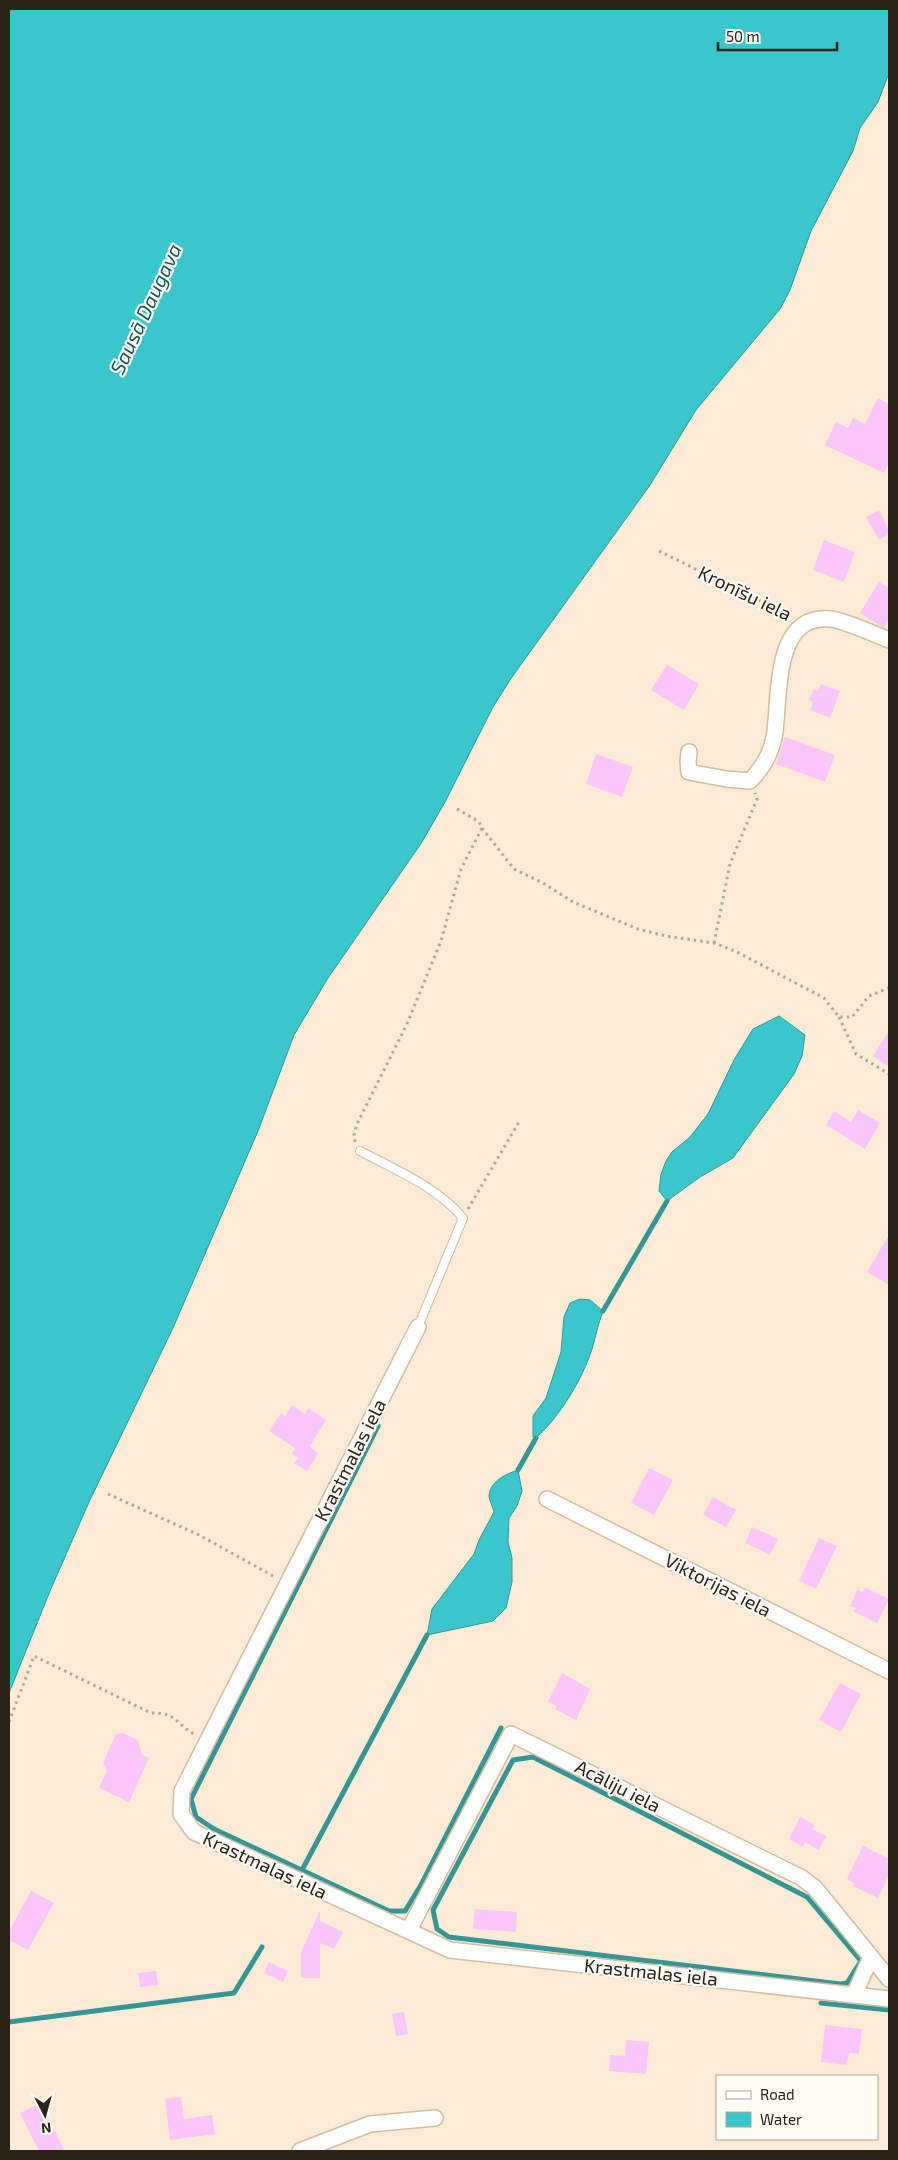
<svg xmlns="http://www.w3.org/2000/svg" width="898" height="2160" viewBox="0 0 898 2160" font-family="'Exo 2',sans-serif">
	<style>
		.water { fill: #3ac7cb; stroke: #369696 }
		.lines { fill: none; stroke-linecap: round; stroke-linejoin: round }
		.stream { stroke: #369696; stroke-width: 5 }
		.building { fill: #fbc6fb }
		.lane-casing { stroke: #d1bea2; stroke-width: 10 }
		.street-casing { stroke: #d1bea2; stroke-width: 18 }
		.path { stroke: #b3a694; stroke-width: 3; stroke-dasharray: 2.5 4; stroke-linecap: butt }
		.lane { stroke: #fff; stroke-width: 8 }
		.street { stroke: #fff; stroke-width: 15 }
		.labels { text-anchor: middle; stroke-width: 4.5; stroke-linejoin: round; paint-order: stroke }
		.street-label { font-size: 19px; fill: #2b2319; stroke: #fffbf5 }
		.water-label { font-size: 20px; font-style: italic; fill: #1b5456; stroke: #fffbf5 }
	</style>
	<rect width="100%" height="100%" fill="#fcecd5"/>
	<g class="water">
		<path d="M9,9h880v64l-11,29 -18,26 -7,23 -42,80 -21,59 -10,19 -84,101 -46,75 -138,192 -19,30 -48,95 -23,40 -94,136 -34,57 -36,96 -85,197 -84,174 -39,89 -41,102z"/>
		<path d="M779,1016l26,19 -3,21 -8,18 -61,84 -33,19 -33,24 -8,-10 2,-17 5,-13 6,-9 18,-15 18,-23 26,-54 19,-31z"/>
		<path d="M580,1299l10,1 13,11c-5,13 -7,25 -11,38 -10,31 -32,67 -56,89l-3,-1v-21l13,-18 15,-46 3,-35 6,-14z"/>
		<path d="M518,1470l4,21 -5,15 -8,12 -1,24 4,16v24l-6,26 -13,13 -66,14 5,-26 42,-55 5,-14 15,-28c-1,-5 -5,-12 -5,-16 1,-15 17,-22 29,-26z"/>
	</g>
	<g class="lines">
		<g class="stream">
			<path d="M603,1311l64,-110"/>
			<path d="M378,1426l-187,373 5,18 18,12 175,82h16l16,-26 80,-157"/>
			<path d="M518,1470l18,-32"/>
			<path d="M533,1757l274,140 54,64 -14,22 -7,1 -391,-47 -12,-8 -4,-19 80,-150z"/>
			<path d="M302,1870l125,-235"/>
			<path d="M821,2003l68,7"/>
			<path d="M9,2022l225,-29 28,-46"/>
		</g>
	</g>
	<g class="building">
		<path d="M878,398l11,6v58l-5,11 -59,-28 11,-23 12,6 5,-10 12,6z"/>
		<path d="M879,510l10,20v4l-10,6 -13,-23z"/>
		<path d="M824,540l31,12 -11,30 -31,-12z"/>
		<path d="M879,582l10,6v32l-5,8 -24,-15z"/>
		<path d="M667,665l32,19 -15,26 -33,-20z"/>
		<path d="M821,684l19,7 -10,27 -20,-8 3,-8 -4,-2 5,-11 4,2z"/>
		<path d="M785,737l50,18 -10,27 -49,-18z"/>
		<path d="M596,754l37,13 -11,30 -36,-13z"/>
		<path d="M889,1031v36l-16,-11z"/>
		<path d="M858,1110l22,13 -15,26 -39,-24 8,-14 17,11z"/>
		<path d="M889,1235v50l-22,-13z"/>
		<path d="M292,1405l13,9 3,-6 18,12 -16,26 8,8 -11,17 -13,-8 4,-5 -6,-4 3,-6 -26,-17 12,-18 4,3z"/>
		<path d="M649,1468l24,12 -19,35 -23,-12z"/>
		<path d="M713,1497l23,13 -10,17 -23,-12z"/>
		<path d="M752,1527l26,12 -8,16 -25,-12z"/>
		<path d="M819,1538l18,8 -21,43 -17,-8z"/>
		<path d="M866,1588l23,11 -12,24 -23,-11 2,-4 -6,-2 7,-16 5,2z"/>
		<path d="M562,1673l28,16 -14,31 -21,-11 2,-3 -9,-4z"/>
		<path d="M840,1683l21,11 -20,38 -22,-12z"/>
		<path d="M123,1733l15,7 4,15 7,3 -20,44 -30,-14 8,-17 -4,-8 13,-29z"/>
		<path d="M800,1817l15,8 -3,4 14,7 -7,14 -14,-8 -2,5 -14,-8z"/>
		<path d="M863,1846l26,13v16l-11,23 -25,-12 1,-3 -7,-4z"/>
		<path d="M31,1891l23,12 -26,47 -19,-10v-9z"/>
		<path d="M475,1909l42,3 -1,20 -43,-3z"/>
		<path d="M320,1911v10l23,11 -9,17 -14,-6v35h-19v-26z"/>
		<path d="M269,1962l19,9 -5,11 -19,-9z"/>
		<path d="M156,1971l2,14 -18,2 -2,-14z"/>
		<path d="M404,2012l4,22 -12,2 -4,-22z"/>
		<path d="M825,2025l37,4 -3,25 -10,-1 -2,12 -26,-3z"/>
		<path d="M626,2040l23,2 -3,32 -37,-3 1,-16 15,1z"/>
		<path d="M181,2097l3,22 28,-4 3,19 -45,6 -5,-41z"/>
		<path d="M40,2103l25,48h-26l-19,-38z"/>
	</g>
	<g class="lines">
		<defs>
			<path id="lane" d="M360,1151c34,18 79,37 103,67l-45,109"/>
			<g id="street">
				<path d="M689,752l-1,10 1,10 37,7 24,2c12,-13 20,-25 24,-43 7,-39 -3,-125 57,-119 15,2 43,15 58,21"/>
				<path d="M418,1327l-236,464 -1,23 13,18 256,118 439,49"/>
				<path d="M547,1499l342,172"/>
				<path d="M409,1930l102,-196 291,144 13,10 74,91"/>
				<path d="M854,1995l17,-38"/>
				<path d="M300,2151l70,-27 65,-6"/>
			</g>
		</defs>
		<use href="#lane" class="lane-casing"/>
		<use href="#street" class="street-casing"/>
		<g class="path">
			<path d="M659,551l134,66"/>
			<path d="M482,828l32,41 29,14 30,19 65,27 28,7 48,7 21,8 89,47 15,19h13l17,-21 20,-8"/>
			<path d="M714,943l16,-79 27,-65 -2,-6"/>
			<path d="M839,1017l17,37 33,20"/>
			<path d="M355,1142l-1,-7 3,-11 50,-100 34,-83 20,-72 21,-41 -3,-6 -25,-15"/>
			<path d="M468,1209l51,-87"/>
			<path d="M108,1494l91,41 76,42"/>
			<path d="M9,1722l25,-66 117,57c26,-1 25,12 45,22"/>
		</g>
		<use href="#lane" class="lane"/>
		<use href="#street" class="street"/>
	</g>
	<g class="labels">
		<g class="street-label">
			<text transform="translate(745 593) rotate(26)" y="7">Kronīšu iela</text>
			<text transform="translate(350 1460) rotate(-63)" y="7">Krastmalas iela</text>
			<text transform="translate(718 1585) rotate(27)" y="7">Viktorijas iela</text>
			<text transform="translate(618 1786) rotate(27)" y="7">Acāliju iela</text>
			<text transform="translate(265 1865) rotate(25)" y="7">Krastmalas iela</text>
			<text transform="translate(651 1972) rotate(6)" y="7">Krastmalas iela</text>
		</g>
		<g class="water-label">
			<text transform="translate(146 309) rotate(-65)" y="7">Sausā Daugava</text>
		</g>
	</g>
	<rect width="898" height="2160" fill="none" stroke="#2b2319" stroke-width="20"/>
	<rect x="716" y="2075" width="162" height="65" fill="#fffbf5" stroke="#aaa59d"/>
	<rect x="726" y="2091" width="25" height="8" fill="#ffffff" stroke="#aaa59d"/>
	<text x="760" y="2100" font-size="15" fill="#2b2319">Road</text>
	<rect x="726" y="2112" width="25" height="15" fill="#3ac7cb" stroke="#aaa59d"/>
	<text x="760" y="2125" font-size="15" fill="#2b2319">Water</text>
	<g transform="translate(45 2115) rotate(174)" stroke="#fffbf5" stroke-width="4" paint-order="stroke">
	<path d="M0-4L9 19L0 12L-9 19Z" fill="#2b2319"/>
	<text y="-8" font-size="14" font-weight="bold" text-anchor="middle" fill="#2b2319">N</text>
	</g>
	<path d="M718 42v8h119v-8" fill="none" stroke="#2b2319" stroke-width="2.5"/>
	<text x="726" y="42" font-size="15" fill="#2b2319" stroke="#fffbf5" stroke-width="4" paint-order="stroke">50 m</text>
</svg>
